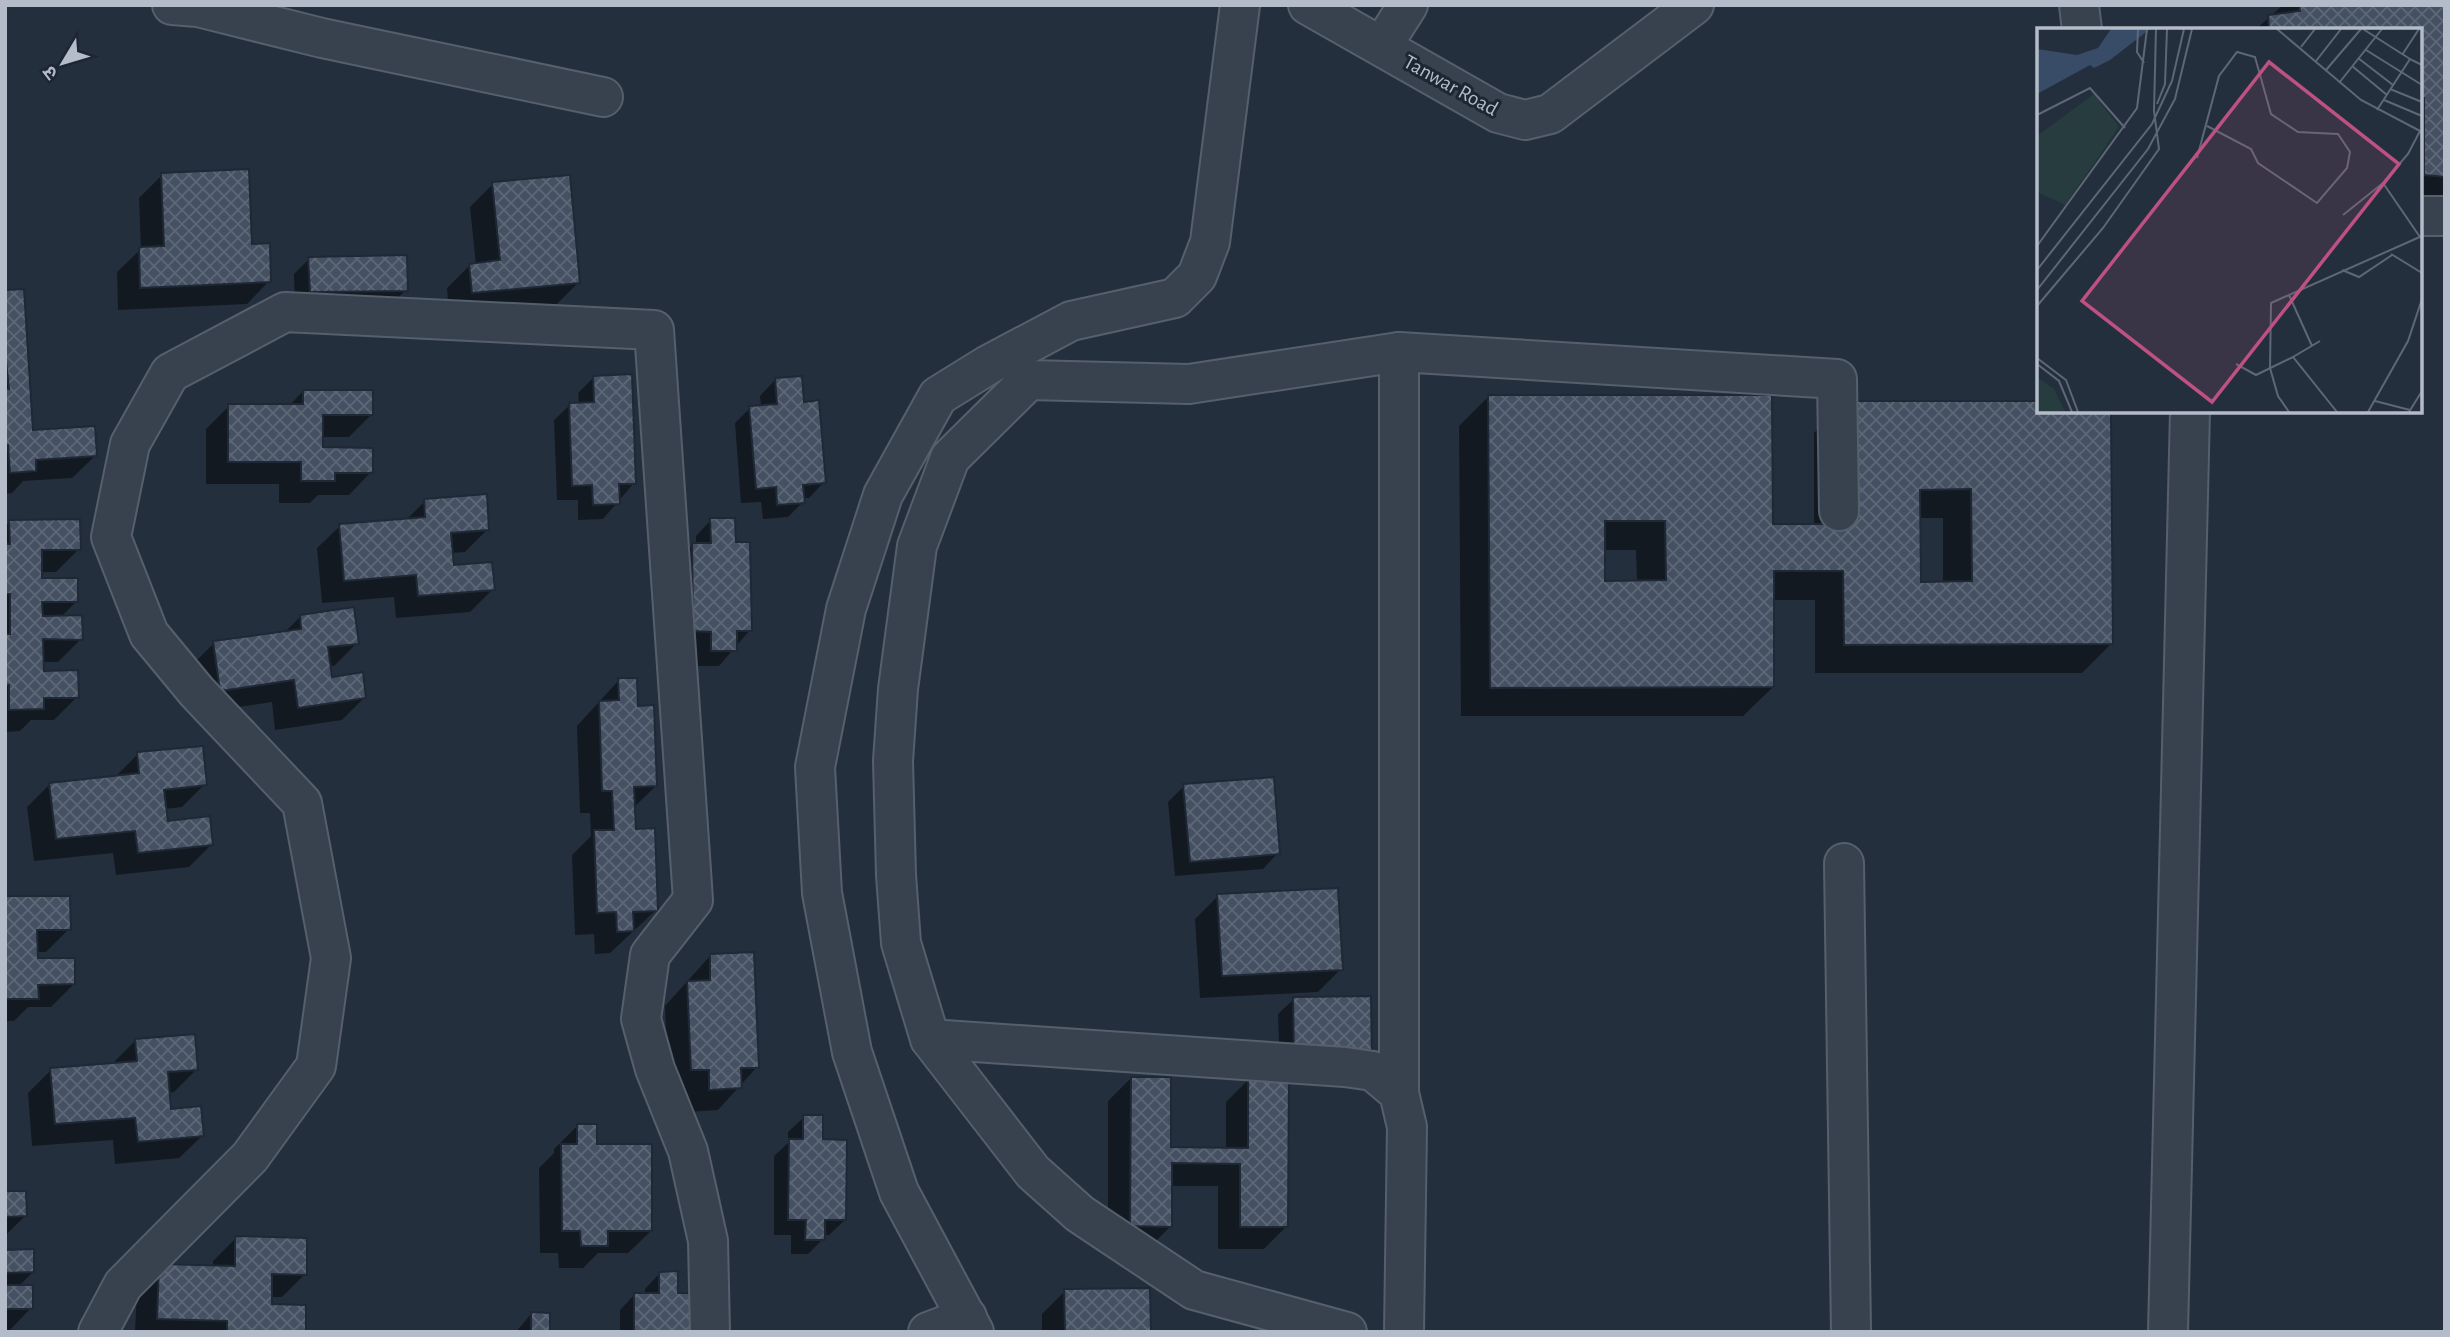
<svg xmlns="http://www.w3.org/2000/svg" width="2450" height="1337" viewBox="0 0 2450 1337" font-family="'Alegreya Sans','Noto Sans Devanagari',sans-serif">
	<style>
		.shadow { fill: #0007; fill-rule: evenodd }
		.building { fill: url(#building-cross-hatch); stroke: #1f2835; stroke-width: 2; fill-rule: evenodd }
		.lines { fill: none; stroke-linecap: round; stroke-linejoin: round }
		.minor-casing { stroke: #565f6c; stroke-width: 42 }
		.minor { stroke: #38414e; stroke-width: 38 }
		.labels { text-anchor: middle; stroke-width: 6; stroke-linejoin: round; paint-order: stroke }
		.street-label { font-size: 21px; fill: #b4bcc9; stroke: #1d2633 }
		.inset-road { fill: none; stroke: #5e6776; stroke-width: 2 }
		.view { fill: #bd5182; fill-opacity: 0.15; stroke: #bd5182; stroke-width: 3.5 }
		.inset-edge { fill: none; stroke: #b4bcc9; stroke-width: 3.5 }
	</style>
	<defs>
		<pattern id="building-cross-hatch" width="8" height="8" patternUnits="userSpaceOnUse" patternTransform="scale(1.75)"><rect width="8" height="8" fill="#455162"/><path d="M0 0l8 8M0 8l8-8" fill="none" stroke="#5d6877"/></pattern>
	</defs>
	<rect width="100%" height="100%" fill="#242f3e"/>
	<g class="shadow">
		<path d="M2283,5h162v223l-25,1v-199h-165z"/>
		<path d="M162,175l88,71 19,35 -22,23 -129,6 -1,-38 24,-23 -2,-51z"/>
		<path d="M493,184l86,98 -23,23 -107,10 -2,-27 23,-23h6l-6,-58z"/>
		<path d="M309,259l97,31 -16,15 -95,2 -1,-33z"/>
		<path d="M6,292l26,140 63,24 -23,22 -49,3 -11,12 -7,1z"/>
		<path d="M593,378l41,105 -31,36 -25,1v-20h-21l-3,-80 16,-15 9,-1 -1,-11z"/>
		<path d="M775,380l28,24 21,78 -15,16h-6v4l-15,15 -25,2 -2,-17 -20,1 -6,-80 15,-15 11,-1 -1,-11z"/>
		<path d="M303,391l69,23 -23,23h-28v12l50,23 -22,23h-31l-8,8h-31v-19h-73v-55l23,-23h60z"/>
		<path d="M1488,397l284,129h42v-93l29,-30 196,8 72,233 -29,29h-267v-73h-43l1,87 -30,29h-282l-2,-290zM1919,518h24v65h-24zM1604,550h32l1,32 -33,1z"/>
		<path d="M425,501l63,28 -23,23 -14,1 1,14 41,22 -23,23 -74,6 -2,-21 -72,6 -5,-55 23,-22 66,-6z"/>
		<path d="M711,520l23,24 16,86 -31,36h-22l-1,-20h-17l-2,-86 15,-15h4v-9z"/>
		<path d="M10,522l69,27 -23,23h-16l1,8 36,21 -16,16 20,22 -23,23h-16v11l35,24 -23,23h-23l-11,11 -15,1v-206z"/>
		<path d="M300,617l57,26 -23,23h-5l2,13 34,18 -23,23 -67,10 -3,-28 -74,11 -7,-47 23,-23 70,-10z"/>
		<path d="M619,680l17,28 20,78 -23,22 1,22 22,80 -46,43 -15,1 -1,-20 -19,1 -3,-80 19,-19 -1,-23h-10l-3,-87z"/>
		<path d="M138,754l67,30 -23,23 -17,2 1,14 46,21 -23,23 -73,8 -3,-22 -79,8 -7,-54 23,-23 65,-7z"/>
		<path d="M1184,786l94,67 -15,16 -88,7 -7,-74z"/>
		<path d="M1218,896l123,73 -23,23 -118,6 -5,-79z"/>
		<path d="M5,898l64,31 -23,23h-10l1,8 37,24 -23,23h-23l-14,14h-9z"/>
		<path d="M710,956l47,111 -39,43 -31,2 -1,-20h-17l-4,-86z"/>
		<path d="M1369,998l-89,77 -2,-61 16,-15z"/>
		<path d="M136,1040l61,29 -23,23 -6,1 1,18 33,25 -23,22 -64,6 -2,-24 -81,6 -4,-53 23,-23 62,-7z"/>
		<path d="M1131,1078l38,71h57v-47l23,-23 38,147 -23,23h-46v-63h-48l1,40 -23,23h-40v-148z"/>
		<path d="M804,1117l17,24 24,79 -16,15h-6v4l-15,15h-17v-19h-17v-79l14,-13v-11z"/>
		<path d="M577,1126l18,20 56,85 -23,22h-30l-15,15h-24l-1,-15h-18l-1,-85 15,-15v-4z"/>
		<path d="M5,1193l20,23 -20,20z"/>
		<path d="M236,1238l69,36 -23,23h-12v9l34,26h-169l2,-43 22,-23 54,1v-6z"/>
		<path d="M5,1252l28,20 -15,15 13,21 -22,23h-4z"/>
		<path d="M660,1273l16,22 16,37h-72v-22l15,-16 10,1v-6z"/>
		<path d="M1065,1291l84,41h-107v-18z"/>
		<path d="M531,1314l18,18h-33z"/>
	</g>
	<g class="building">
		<path d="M2299,5h146v172l-21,-2v-77h-4v-68h-151l-1,-15 32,-4z"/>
		<path d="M249,169l3,75 18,-1 1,39 -131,6 -1,-41 25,-1 -3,-73z"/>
		<path d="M570,175l10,108 -108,10 -3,-29 31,-4 -8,-78z"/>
		<path d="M407,255l1,36 -98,1 -2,-35z"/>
		<path d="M24,289l9,141 62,-4 2,30 -61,4v11l-26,2 -2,-28h-3v-56h4l-4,-37 1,-62z"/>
		<path d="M632,374l4,110h-17l1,20 -27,1 -1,-20 -20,1 -3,-83 25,-1 -1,-26z"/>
		<path d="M802,376l2,26 15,-2 7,83 -23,2 2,18 -28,2 -1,-18 -20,2 -7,-83 28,-2 -2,-26z"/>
		<path d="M303,390h70v25h-50v32l50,1v25h-38v8h-34v-19h-73v-58h75z"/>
		<path d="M1488,395h284l1,129h70l-1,-123h197v10h72l2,233 -269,1 -1,-74h-69v116l-284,1zM1971,489l1,92 -51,1 -1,-92zM1605,521h60l1,59 -61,1z"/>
		<path d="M487,494l2,36 -38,3 3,32 38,-3 3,28 -77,6 -2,-21 -72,6 -5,-57 86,-7 -1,-18z"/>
		<path d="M710,518h25l1,24h14l2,89h-15v20h-26v-19l-18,-1 -1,-88h19z"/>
		<path d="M80,519l1,31h-39v28h36v24h-36l1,14 39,-1 1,25 -40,-1 1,32 34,-1 1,28h-35v11l-35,1v-25h-4v-51h5v-40h-5v-50h5l-1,-24z"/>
		<path d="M354,607l5,37 -31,3 4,30 31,-5 3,26 -68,10 -4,-28 -74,11 -7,-50 88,-12 -1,-14z"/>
		<path d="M618,678h19l1,28 16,-1 3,81 -23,1 2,42 19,-1 3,83 -25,1 1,19 -17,1 -1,-20 -19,1 -3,-83h20l-2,-39h-10l-3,-90 20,-1z"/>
		<path d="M203,746l4,39 -43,5 4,31 42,-5 3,29 -75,8 -3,-22 -79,8 -7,-56 90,-10 -2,-21z"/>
		<path d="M1274,777l6,77 -90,8 -7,-78z"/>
		<path d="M1338,888l5,82 -121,6 -5,-82z"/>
		<path d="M5,896h65l1,34h-34l1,28h37v26l-37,1 1,14h-34z"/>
		<path d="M754,952l5,116h-18l1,20 -33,2v-20h-18l-4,-89 23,-1v-26z"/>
		<path d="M1371,996l1,63 -78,2 -1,-64z"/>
		<path d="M195,1034l3,36 -30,2 3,37 30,-3 3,30 -66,6 -3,-24 -80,6 -5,-56 87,-7 -2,-22z"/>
		<path d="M1131,1077h40v70l77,1v-70l41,-1 -1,150h-48v-63l-68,-1v64l-42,-1z"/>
		<path d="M803,1115h20v24l24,1 -1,80h-21v20h-20l1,-20h-18l1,-81h14z"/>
		<path d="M577,1124h20v20h55v87h-44v15h-27l-1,-15h-18l-1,-87h16z"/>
		<path d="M5,1191h21l1,25 -22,1z"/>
		<path d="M235,1236l72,2v37l-35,-1v30l34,1v27h-79v-11l-70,-2 2,-55 76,2z"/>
		<path d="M34,1249v23l-29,1v-23z"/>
		<path d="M678,1271v22h16v39h-60v-39h25v-21z"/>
		<rect x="5" y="1285" width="28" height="24"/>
		<path d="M1150,1288l1,44h-86l-1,-43z"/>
		<path d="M531,1312l19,1v19h-19z"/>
	</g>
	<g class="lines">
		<defs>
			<g id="minor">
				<path d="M172,5l26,2 124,31 281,59"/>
				<path d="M1308,5l190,108 27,7 25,-6 144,-109"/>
				<path d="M2079,5l3,25"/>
				<path d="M1382,46l26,-41"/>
				<path d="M2420,216h25"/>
				<path d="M1844,863l7,469"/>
				<path d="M930,1039l415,28 28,4 26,22 8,34 -3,205"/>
				<path d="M1399,1093v-741"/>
				<path d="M98,1332l25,-47 127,-128 66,-91 15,-108 -29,-155 -105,-111 -48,-58 -38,-97 19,-93 40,-71 115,-61 369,18 39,570 -43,55 -9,64 14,50 33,82 20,90 2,91"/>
				<path d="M928,1332l39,-15"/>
				<path d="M974,1332l-75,-140 -47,-140 -30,-159 -7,-126 31,-158 37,-114 55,-99 50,-31 83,-44 104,-23 22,-22 13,-34 30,-237"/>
				<path d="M1347,1332l-153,-42 -114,-76 -47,-42 -103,-133 -29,-96 -5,-68 -3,-114 5,-72 19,-143 33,-88 79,-78 160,4 210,-32 438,27 2,132"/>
				<path d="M2168,1332l22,-921"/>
			</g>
		</defs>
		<use href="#minor" class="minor-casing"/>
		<use href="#minor" class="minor"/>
	</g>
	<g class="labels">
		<g class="street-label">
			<text transform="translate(1451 85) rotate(29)" y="7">Tanwar Road</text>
		</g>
	</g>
	<g transform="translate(2037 28)">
		<rect width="385" height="385" fill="#242f3e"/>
		<path d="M57,66l25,33 -54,78 -28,-13v-56zM0,349l17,12 11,23h-28z" fill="#263c3f"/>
		<path d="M74,1h39l-40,31 -16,8 -4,-3 -53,29v-45l40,6 21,-7z" fill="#394c67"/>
		<path class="inset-road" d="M101,1l-1,23 7,11M240,1l84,71 61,32M326,1l47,30M264,19l14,-18M329,22l56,35M365,27l17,-26M321,30l35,27M279,33l25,-32M315,38l35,29M289,42l35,-41M302,55l43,-54M353,61l32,13M347,72l38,16M120,76l8,-20 2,-55M340,82l33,-51 12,6M0,87l53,-27 35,40M160,130l22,-82 18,-24 18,5 16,57 27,18 40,2 12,18 -3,16 -30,35 -59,-40 -7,-14 -44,-23M346,155l37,54M306,187l40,-32 25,-29 12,-23M0,218l100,-138 10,-79M354,226l31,19M0,242l115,-146 20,-43 12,-52M305,242l17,7 33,-22M0,262l111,-141 27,-50 17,-70M252,267l23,51M0,278l66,-78 56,-79 -5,-38 2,-82M256,329l27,-16M0,330l29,22 12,32M0,336l22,17 13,31M199,336l20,11 37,-18 44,55M338,373l35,9M252,384l-11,-16 -8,-28 1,-65 151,-67M331,384l40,-71 14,-42M372,384l13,-21"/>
		<path class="view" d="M232,34l130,102 -187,238 -130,-101z"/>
		<rect width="385" height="385" class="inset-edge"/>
	</g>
	<rect width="2450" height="1337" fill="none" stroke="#b4bcc9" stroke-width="14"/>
	<g transform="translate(63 63) rotate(232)" stroke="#1d2633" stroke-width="5" paint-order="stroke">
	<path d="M0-5L12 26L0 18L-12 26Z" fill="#b4bcc9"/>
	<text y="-10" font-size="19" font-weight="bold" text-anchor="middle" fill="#b4bcc9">उ</text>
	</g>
</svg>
